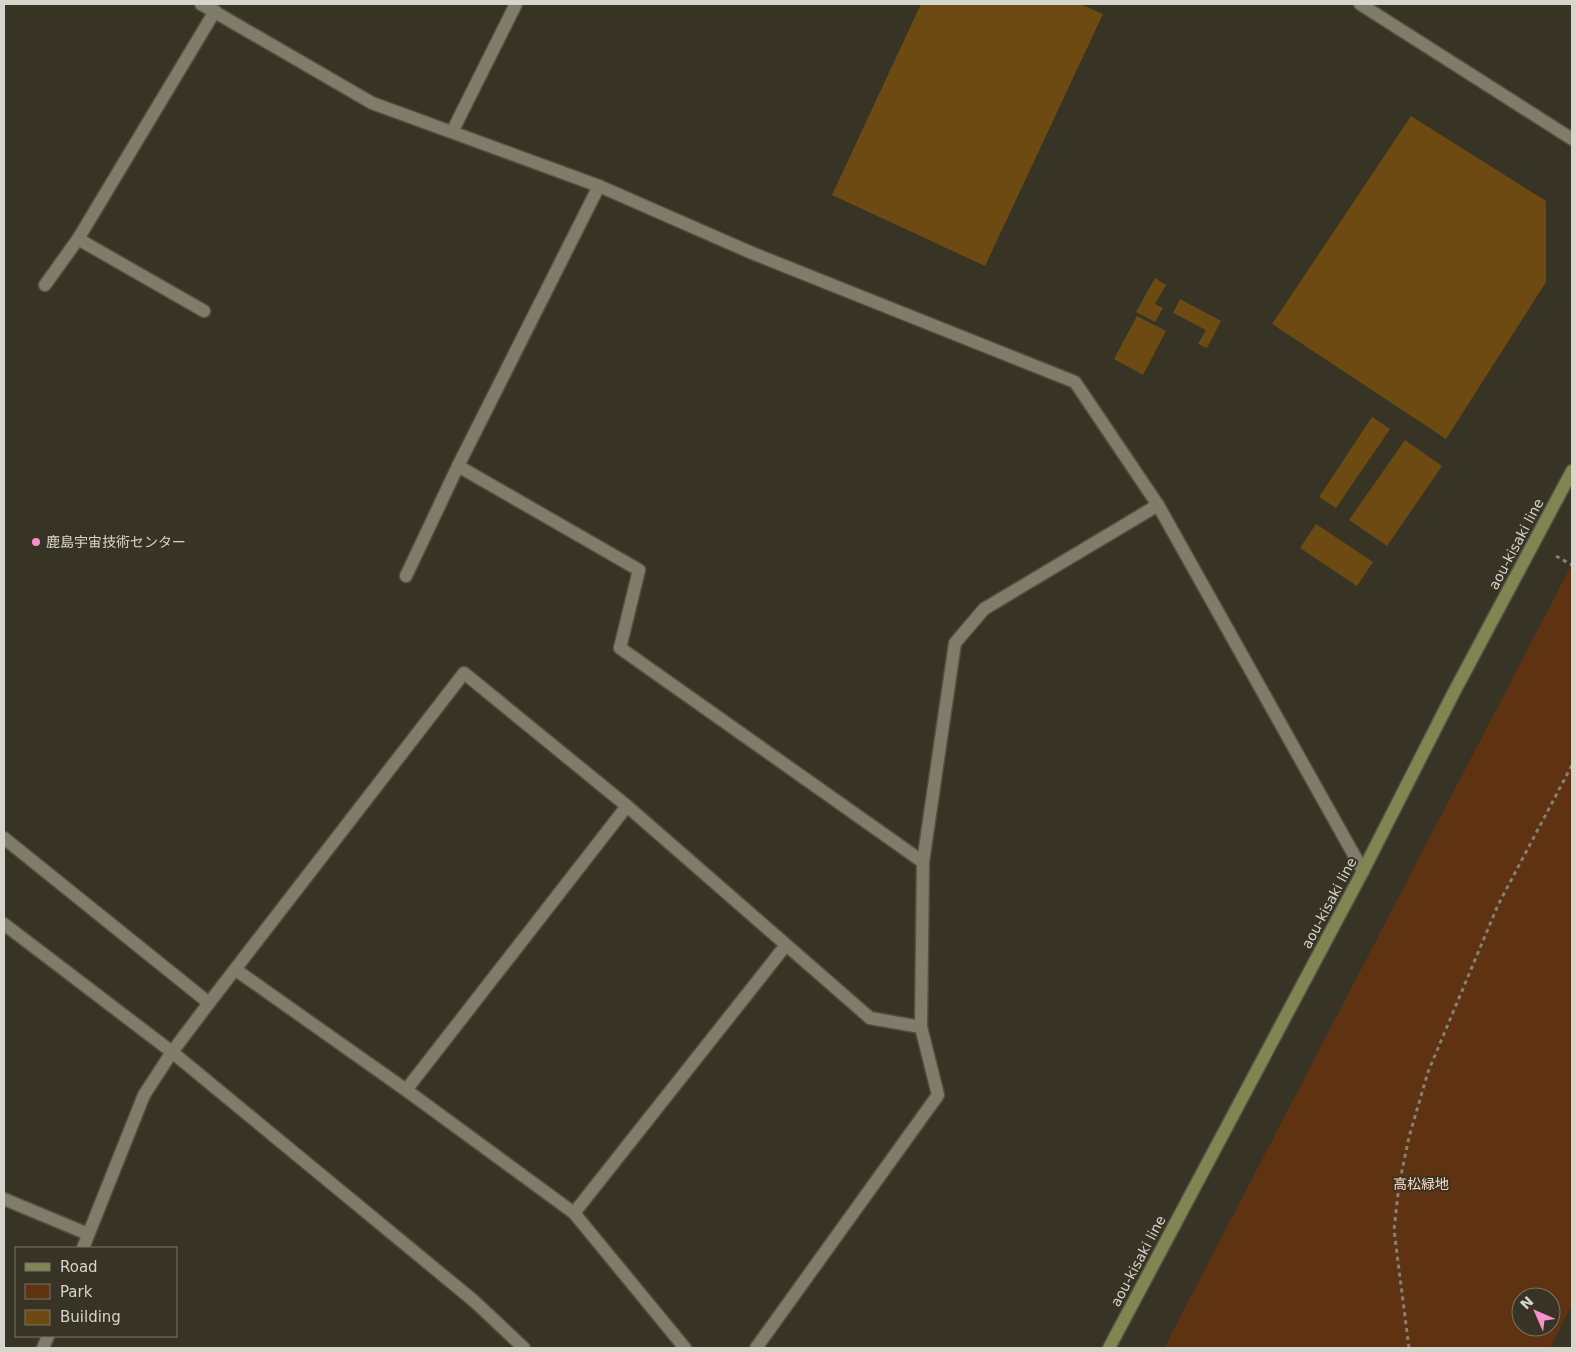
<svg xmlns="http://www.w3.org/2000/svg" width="1576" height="1352" viewBox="0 0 1576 1352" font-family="'DejaVu Sans','Noto Sans JP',sans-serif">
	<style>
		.green { fill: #5f3212; fill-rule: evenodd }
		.building { fill: #6c4a11 }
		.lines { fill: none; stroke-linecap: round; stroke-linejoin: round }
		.minor-casing { stroke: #525042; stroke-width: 15 }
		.tertiary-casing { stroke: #525042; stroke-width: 15 }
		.secondary-casing { stroke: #525042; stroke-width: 15 }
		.path { stroke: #848175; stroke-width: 3; stroke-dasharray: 4 4; stroke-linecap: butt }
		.minor { stroke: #7f7c6a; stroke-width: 12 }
		.tertiary { stroke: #7f7c6a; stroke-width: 12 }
		.secondary { stroke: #808652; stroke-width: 12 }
		.poi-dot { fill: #f790cd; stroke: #383425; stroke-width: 2 }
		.labels { text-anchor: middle; stroke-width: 4; stroke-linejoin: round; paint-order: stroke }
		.poi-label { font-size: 14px; fill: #d6d5cb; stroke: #383425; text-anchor: start }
		.street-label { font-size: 14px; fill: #d6d5cb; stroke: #383425 }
		.park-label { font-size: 14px; fill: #fed7c0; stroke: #383425 }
	</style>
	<rect width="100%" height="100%" fill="#383425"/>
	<path class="green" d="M1572,564v741l-22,43h-386zM1521,1297h30v30h-30z"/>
	<g class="building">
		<path d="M921,4h159l23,10 -118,252 -153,-71z"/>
		<path d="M1411,116l135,85v81l-100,157 -174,-115z"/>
		<path d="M1155,278l11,7 -11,19 8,4 -8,14 -19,-10z"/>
		<path d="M1180,299l41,22 -14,27 -9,-4 8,-14 -33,-17z"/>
		<path d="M1137,316l29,15 -23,44 -29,-16z"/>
		<path d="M1372,417l18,12 -54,79 -17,-11z"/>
		<path d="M1405,440l37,26 -55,80 -38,-26z"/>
		<path d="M1316,524l57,38 -16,24 -57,-38z"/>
	</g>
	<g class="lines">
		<defs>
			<g id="minor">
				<path d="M201,4l171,99 227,83 153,67 323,129 83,123 205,366"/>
				<path d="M452,132l64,-128"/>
				<path d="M78,239l126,72"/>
				<path d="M45,285l33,-46 137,-228"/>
				<path d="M458,466l181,104 -19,78 303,214"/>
				<path d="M406,576l52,-110 141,-280"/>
				<path d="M236,970l170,120 168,123 111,135"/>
				<path d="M406,1090l221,-284"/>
				<path d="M4,1199l84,35"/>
				<path d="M574,1213l212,-268"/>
				<path d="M83,1248l61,-153 28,-43 37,-49 255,-330 163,133 243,212 51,9"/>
				<path d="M43,1348l5,-12"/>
				<path d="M756,1348l182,-253 -17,-68 2,-165 32,-219 29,-34 174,-104"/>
			</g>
			<g id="tertiary">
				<path d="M1360,4l212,135"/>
				<path d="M4,838l205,165"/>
				<path d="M4,924l168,128 302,249 50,47"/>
			</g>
			<path id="secondary" d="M1109,1348l254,-477 90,-177 119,-223"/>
		</defs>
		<use href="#minor" class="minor-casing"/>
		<use href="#tertiary" class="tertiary-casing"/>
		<use href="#secondary" class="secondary-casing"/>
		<g class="path">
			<path d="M1556,556l16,9"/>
			<path d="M1409,1348l-15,-118 5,-45 10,-48 19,-65 70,-167 74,-140"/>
		</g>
		<use href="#minor" class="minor"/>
		<use href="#tertiary" class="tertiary"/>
		<use href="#secondary" class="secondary"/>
	</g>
	<circle class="poi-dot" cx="36" cy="542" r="5"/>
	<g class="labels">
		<g class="poi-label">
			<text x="46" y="547">鹿島宇宙技術センター</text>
		</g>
		<g class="street-label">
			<text transform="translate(1516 544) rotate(-62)" y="5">aou-kisaki line</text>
			<text transform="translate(1329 903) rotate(-62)" y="5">aou-kisaki line</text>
			<text transform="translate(1138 1261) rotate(-62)" y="5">aou-kisaki line</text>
		</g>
		<g class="park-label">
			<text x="1421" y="1189">高松緑地</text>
		</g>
	</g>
	<rect width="1576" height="1352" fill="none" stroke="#d6d5cb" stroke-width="10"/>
	<rect x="15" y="1247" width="162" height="90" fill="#383425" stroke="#777467"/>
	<rect x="25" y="1263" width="25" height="8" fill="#808652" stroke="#777467"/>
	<text x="60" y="1272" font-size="15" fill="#d6d5cb">Road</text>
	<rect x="25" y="1284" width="25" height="15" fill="#5f3212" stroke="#777467"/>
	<text x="60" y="1297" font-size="15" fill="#d6d5cb">Park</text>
	<rect x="25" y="1310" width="25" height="15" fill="#6c4a11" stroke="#777467"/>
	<text x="60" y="1322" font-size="15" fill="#d6d5cb">Building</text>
	<g transform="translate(1536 1312) rotate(315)"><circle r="24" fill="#383425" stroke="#777467"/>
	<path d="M0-4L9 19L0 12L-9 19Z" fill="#f790cd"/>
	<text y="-8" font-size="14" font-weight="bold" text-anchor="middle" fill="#d6d5cb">N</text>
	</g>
</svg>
